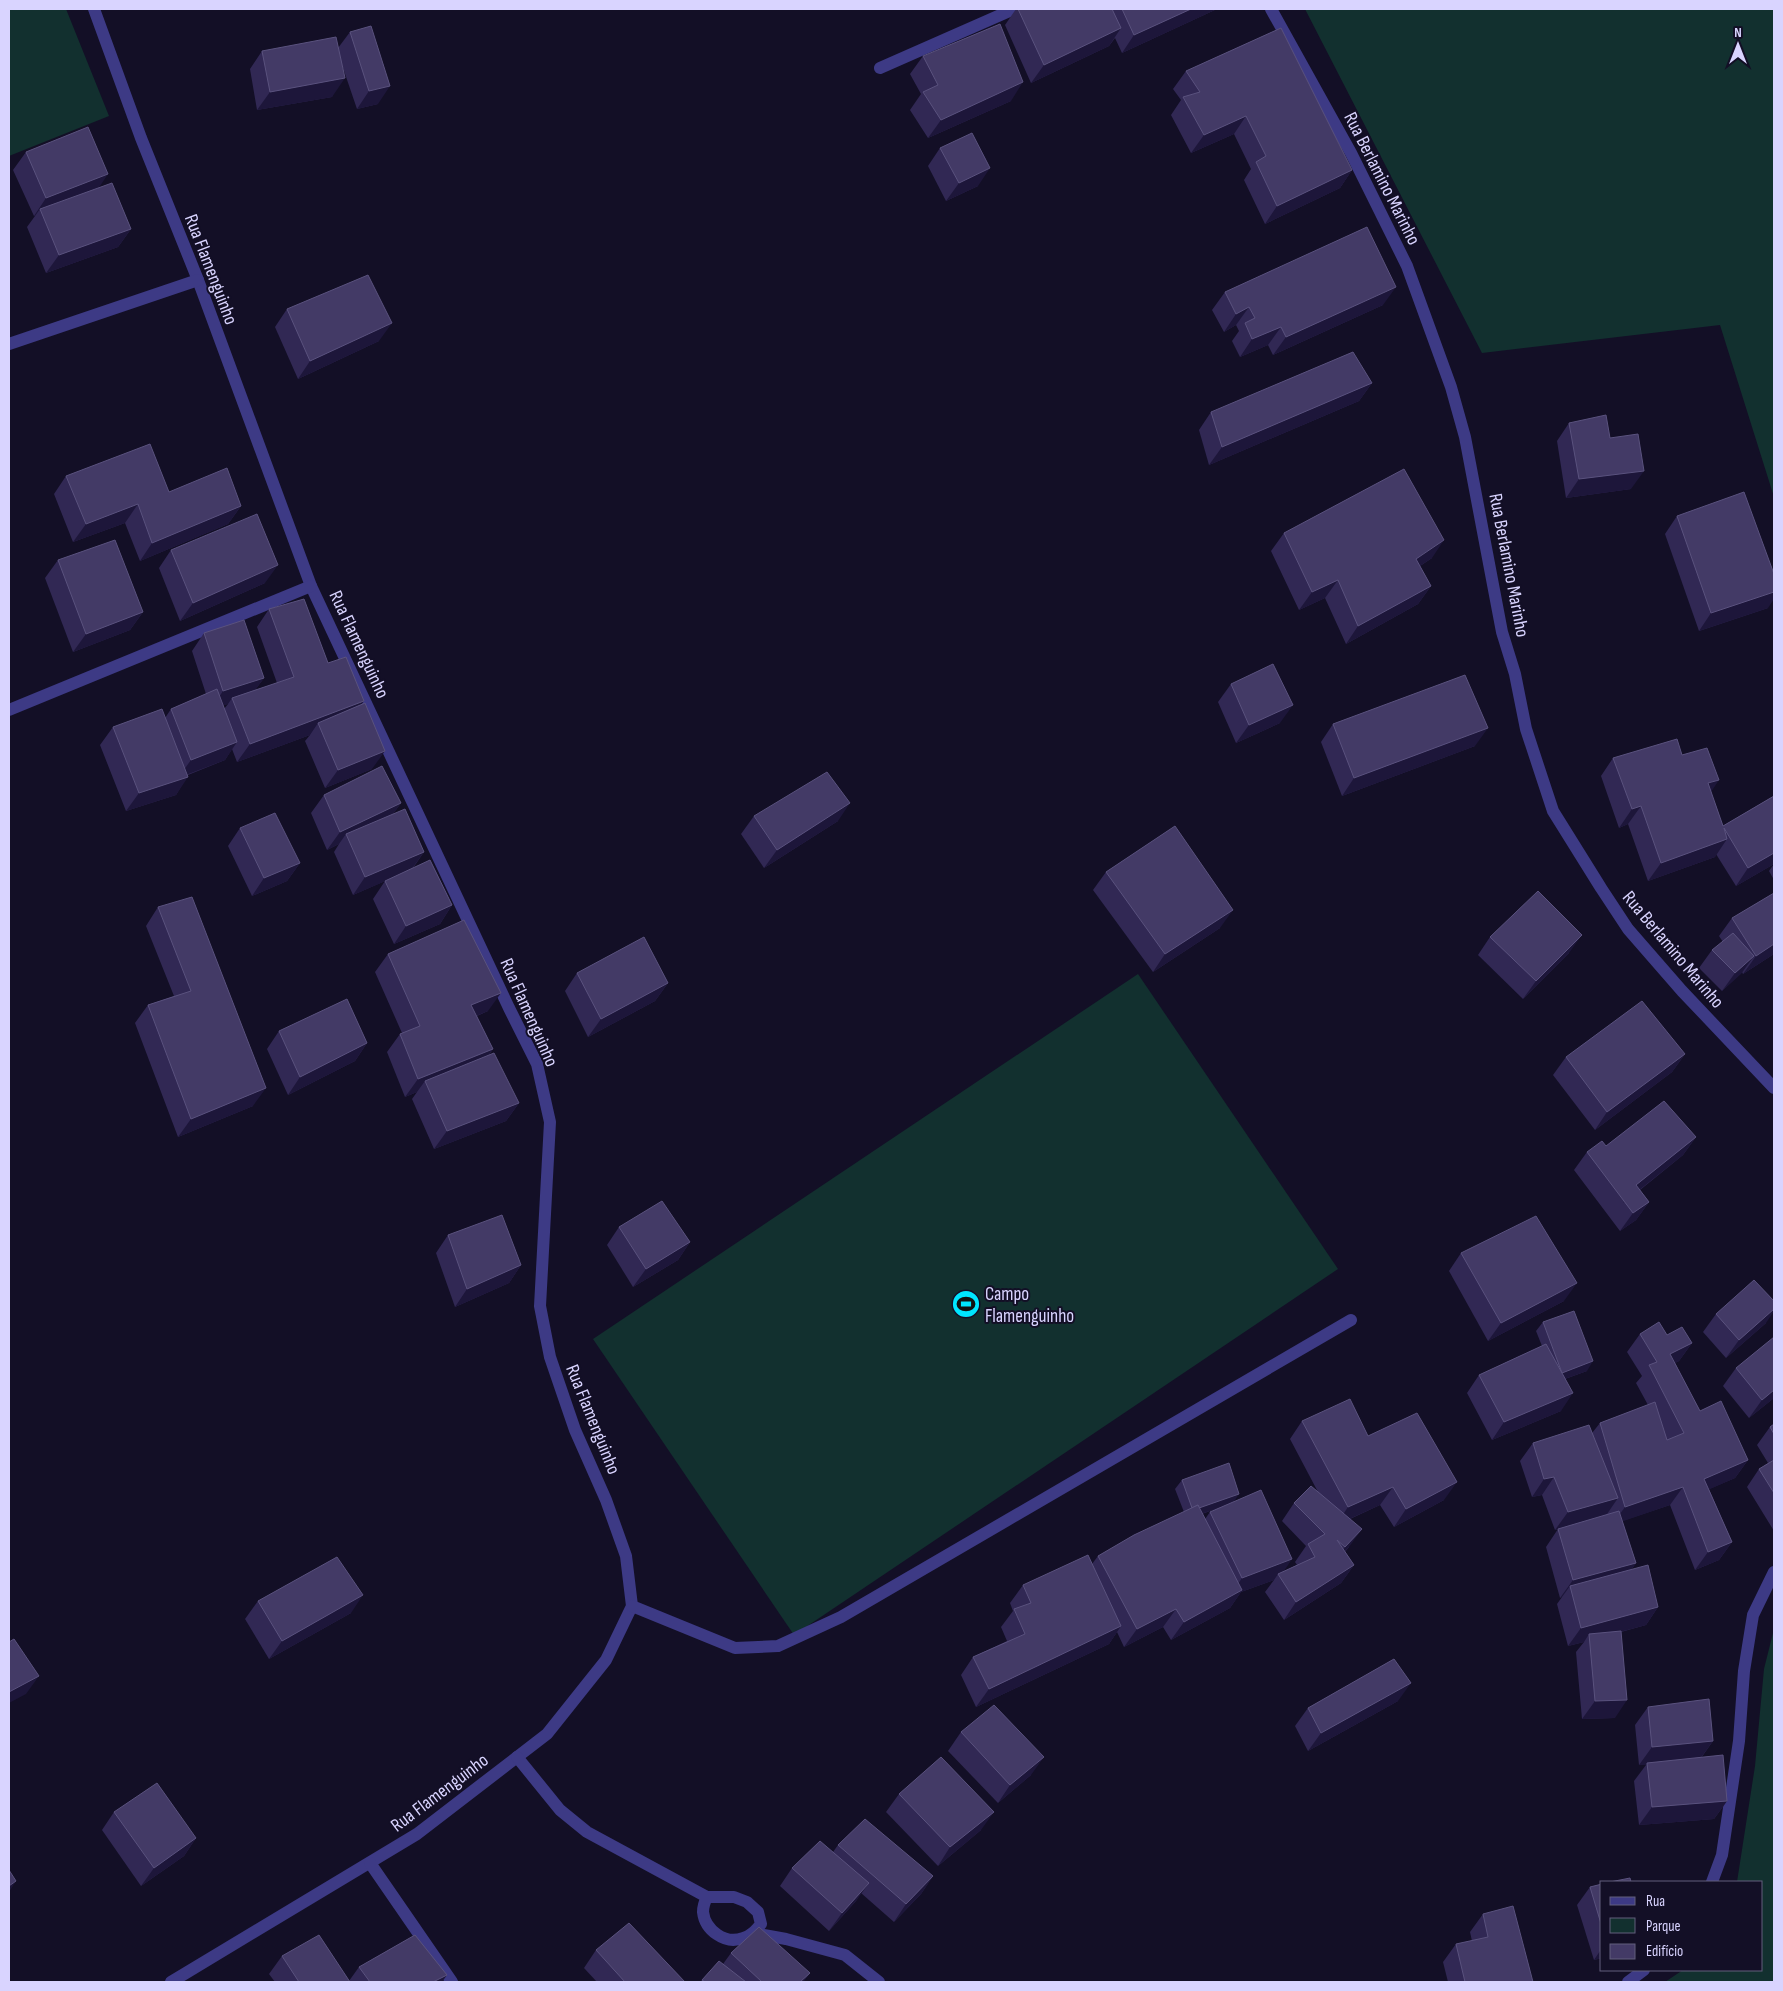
<svg xmlns="http://www.w3.org/2000/svg" width="1783" height="1991" viewBox="0 0 1783 1991" font-family="'Sofia Sans Condensed',sans-serif">
	<style>
		.green { fill: #12302f }
		.lines { fill: none; stroke-linecap: round; stroke-linejoin: round }
		.minor { stroke: #3d3a85; stroke-width: 12 }
		.wall { fill: #312854; fill-rule: evenodd }
		.shaded-wall { fill: #1d163a }
		.building { fill: #433a66; stroke: #5a527e }
		.labels { text-anchor: middle; stroke-width: 4; stroke-linejoin: round; paint-order: stroke }
		.street-label { font-size: 19px; fill: #d9d4ff; stroke: #130f26 }
		.poi-label { font-size: 19px; fill: #d9d4ff; stroke: #130f26; text-anchor: start }
	</style>
	<rect width="100%" height="100%" fill="#130f26"/>
	<g class="green">
		<path d="M9,9h57l43,107 -100,40z"/>
		<path d="M1305,9h469v488l-54,-172 -238,28z"/>
		<path d="M1138,974l200,295 -544,366 -201,-296z"/>
		<path d="M1774,1629v353h-109l18,-12h79v-88h-25l18,-116 9,-97z"/>
	</g>
	<g class="lines">
		<g class="minor">
			<path d="M94,9l47,129 57,142 113,306 198,422 28,56 13,58 -10,184 10,51 25,73 31,70 20,56 6,50 -26,54 -59,74 -130,100 -246,148"/>
			<path d="M1271,9l80,144 56,113 44,121 14,50 37,195 13,42 11,55 27,82 48,77 27,41 54,62 92,97"/>
			<path d="M880,68l134,-59"/>
			<path d="M9,344l189,-64"/>
			<path d="M9,710l302,-124"/>
			<path d="M632,1606l103,42 43,-2 63,-29 510,-297"/>
			<path d="M517,1757l43,53 27,22 120,65h27l13,5 11,10 3,12c-5,6 -10,12 -18,14 -18,7 -38,-8 -40,-26 0,-5 2,-11 4,-15"/>
			<path d="M370,1863l82,119"/>
			<path d="M1712,1882l10,-27 17,-114 5,-70 9,-56 21,-43"/>
			<path d="M753,1933l33,6 59,16 34,27"/>
			<path d="M1628,1982l16,-12"/>
		</g>
	</g>
	<g class="wall">
		<path d="M1016,9h201l-95,44 -7,-15 -6,8 -78,37 -26,-58z"/>
		<path d="M350,32l28,72 -21,5 -15,-44 -10,32 -75,13 -7,-41 12,-18 76,-3z"/>
		<path d="M923,56l88,45 -83,37 -18,-28 11,-16 -11,-20z"/>
		<path d="M1186,71l166,99 -12,18 -75,36 -21,-44 7,-11 -17,-35 -43,19 -20,-38 10,-15 -8,-11z"/>
		<path d="M940,148l38,38 -32,15 -18,-35z"/>
		<path d="M26,152l73,35 32,42 -13,18 -72,26 -19,-46 8,-11h-1l-21,-46z"/>
		<path d="M1225,292l158,13 -110,50 -5,-10 -28,12 -8,-16 7,-10 -3,-6 -12,7 -12,-22z"/>
		<path d="M287,309l92,32 -81,38 -23,-52z"/>
		<path d="M1372,383l-13,18 -150,64 -10,-35 12,-18z"/>
		<path d="M1569,423l41,15 21,51 -65,9 -9,-57z"/>
		<path d="M66,476l103,16 72,14 -13,18 -88,37 -15,-38 -52,19 -19,-48z"/>
		<path d="M1677,516l91,92 -69,23 -34,-97z"/>
		<path d="M1284,533l148,25 -12,8 11,20 -13,18 -72,40 -21,-46 -26,12 -28,-59z"/>
		<path d="M171,550l94,33 -85,38 -21,-53z"/>
		<path d="M58,560l85,52 -13,18 -57,22 -28,-74z"/>
		<path d="M269,609l59,54 36,38 -3,4 11,64 -47,19 -20,-47 5,-6 -73,27 -5,-13 -7,11 -37,15 -12,20 -50,16 -26,-66 13,-18 52,-9 6,-9 35,-15 -14,-43 12,-18 60,45 -9,12 22,-7 -20,-56zM228,704l-4,5 -1,-4z"/>
		<path d="M1231,684l49,39 -44,20 -18,-41z"/>
		<path d="M1333,724l142,22 -133,50 -21,-54z"/>
		<path d="M1682,755l29,37 12,34 51,-30v84l-5,-9 5,-7 -38,22 -20,-32 -1,3 -67,24 -20,-57 -9,4 -18,-52 12,-18z"/>
		<path d="M324,795l77,8 -8,11 31,38 -11,16 39,37 -12,19 -46,20 -21,-45 12,-18 -32,14 -19,-43 5,-8 -12,6 -16,-37z"/>
		<path d="M754,816l84,5 -74,47 -23,-34z"/>
		<path d="M240,828l60,35 -13,18 -35,15 -24,-50z"/>
		<path d="M1106,872l114,56 -67,44 -60,-82z"/>
		<path d="M158,907l95,199 -75,31 -43,-114 13,-18 26,-9 -28,-70z"/>
		<path d="M1732,918l42,36 -31,20 -1,-2 -20,19 -23,-23 13,-18 11,-8 -4,-6z"/>
		<path d="M1490,937l79,16 -46,46 -45,-44z"/>
		<path d="M388,954l100,57 -11,5 16,33 -4,6 30,48 -13,18 -72,28 -22,-50 5,-7 -12,5 -18,-45 13,-18 2,-1 -27,-61z"/>
		<path d="M577,973l91,10 -13,18 -67,36 -23,-46z"/>
		<path d="M279,1031l88,12 -12,18 -67,34 -21,-46z"/>
		<path d="M1685,1054l-13,18 -77,58 -42,-55 13,-18z"/>
		<path d="M1696,1137l-13,18 -43,35 9,12 -13,18 -16,11 -46,-61 13,-18 19,-6z"/>
		<path d="M619,1227l71,15 -12,18 -45,27 -26,-42z"/>
		<path d="M448,1235l73,30 -12,18 -54,24 -19,-54z"/>
		<path d="M1461,1253l103,48 -76,40 -39,-70z"/>
		<path d="M1716,1314l50,9 -40,35 -23,-26z"/>
		<path d="M1543,1322l44,49 -22,8 -4,32 -69,29 -25,-47 12,-18 63,-29 -6,-15z"/>
		<path d="M1640,1334l27,1 25,8 -13,18 -4,2 25,48 48,49 -13,18 -26,11 23,53 -13,18 -24,10 -25,-65 -48,16 14,42 -5,7 27,37 -12,18 -25,7 -6,86 -33,1 -6,-67 8,-10 -16,4 -11,-42 5,-7 -2,1 -14,-51 12,-18 -3,1 -13,-35 -10,2 -12,-36 13,-18 59,-10 8,-10 48,-18 -12,-22 6,-7 -15,-24z"/>
		<path d="M1736,1368l38,30 -25,20 -26,-32z"/>
		<path d="M1302,1421l66,15 76,64 -50,27 -14,-22 -30,14 -1,28 -4,5 9,13 -13,18 -57,37 -19,-28 9,-12 -33,12 -11,16 -59,32 -8,-13 -39,20 -7,-15 -8,12 -133,63 -15,-32 12,-18 34,-16 -6,-14 12,-16 -3,-8 13,-18 69,-21 6,-8 86,-44 -9,-23 7,-9 52,22 50,69 13,-6 -2,-3 11,-16 -24,-25 12,-18 24,-11 -28,-53zM1221,1507l-11,5 -5,7 -3,-5z"/>
		<path d="M1774,1424v107l-27,-44 12,-18 9,-6 -11,-18 13,-18z"/>
		<path d="M258,1601l93,12 -82,46 -24,-40z"/>
		<path d="M1398,1701l-90,50 -13,-25 13,-18z"/>
		<path d="M1648,1707l65,34 -12,17 26,43 -13,18 -75,6 -5,-44 12,-16h-7l-4,-40z"/>
		<path d="M961,1732l70,43 -33,28 -50,-52z"/>
		<path d="M899,1794l82,36 -43,36 -52,-54z"/>
		<path d="M114,1812l82,26 -12,18 -43,30 -39,-56z"/>
		<path d="M838,1845l95,31 -12,18 -27,28 -33,-29 -5,8 -27,30 -49,-45 12,-18 41,-16z"/>
		<path d="M1602,1884v74l-8,2 -17,-55 13,-18z"/>
		<path d="M1483,1914l50,68h-85l-5,-20 13,-18 16,-3 -2,-9z"/>
		<path d="M596,1950l89,32h-88l-13,-14z"/>
		<path d="M731,1953l79,20 -7,9h-103l2,-2 21,-16z"/>
		<path d="M282,1956l67,25 10,-14 83,15h-167l-6,-8z"/>
	</g>
	<g class="shaded-wall">
		<path d="M1191,9h26l-95,44 12,-18z"/>
		<path d="M1121,28l-12,18 -78,37 13,-18z"/>
		<path d="M345,78l-13,19 -75,13 13,-18z"/>
		<path d="M1023,82l-12,19 -83,37 13,-18z"/>
		<path d="M390,86l-12,18 -21,5 12,-18z"/>
		<path d="M1246,116l-12,18 -43,19 13,-18z"/>
		<path d="M990,168l-12,18 -32,15 13,-18z"/>
		<path d="M1352,170l-12,18 -75,36 12,-18z"/>
		<path d="M108,174l-12,18 -56,17 -5,7h-1l12,-18z"/>
		<path d="M131,229l-13,18 -72,26 13,-18z"/>
		<path d="M1396,287l-13,18 -110,50 13,-18z"/>
		<path d="M1249,307l-13,18 -12,7 12,-18z"/>
		<path d="M392,323l-13,18 -81,38 12,-18z"/>
		<path d="M1281,327l-13,18 -28,12 12,-18z"/>
		<path d="M1372,383l-13,18 -150,64 13,-18z"/>
		<path d="M1644,471l-13,18 -65,9 13,-19z"/>
		<path d="M138,504l-13,19 -52,19 13,-18z"/>
		<path d="M241,506l-13,18 -88,37 12,-18z"/>
		<path d="M1444,540l-12,18 -29,19 13,-18z"/>
		<path d="M278,565l-13,18 -85,38 13,-18z"/>
		<path d="M1338,580l-13,18 -26,12 13,-18z"/>
		<path d="M1431,586l-13,18 -72,40 12,-18z"/>
		<path d="M1774,592v7l-6,9 -69,23 12,-18z"/>
		<path d="M143,612l-13,18 -57,22 13,-18z"/>
		<path d="M264,678l-13,18 -19,2 -4,6 -17,5 12,-18z"/>
		<path d="M364,701l-13,18 -33,4 -8,12 -73,27 13,-18z"/>
		<path d="M1293,705l-13,18 -44,20 13,-18z"/>
		<path d="M1488,728l-13,18 -133,50 12,-18z"/>
		<path d="M237,742l-12,18 -47,18 13,-18z"/>
		<path d="M385,751l-13,18 -47,19 13,-18z"/>
		<path d="M188,777l-12,18 -50,16 13,-18z"/>
		<path d="M1719,780l-12,18 1,-15z"/>
		<path d="M401,803l-13,18 -42,13 -7,10 -12,6 13,-18z"/>
		<path d="M850,803l-12,18 -74,47 13,-18z"/>
		<path d="M1641,806l-13,18 -9,4 13,-19z"/>
		<path d="M1727,839l-12,18 -67,24 13,-18z"/>
		<path d="M424,852l-13,18 -58,25 12,-18z"/>
		<path d="M1774,853v11l-38,22 12,-18z"/>
		<path d="M300,863l-13,18 -35,15 12,-18z"/>
		<path d="M452,905l-12,19 -46,20 12,-18z"/>
		<path d="M1233,910l-13,18 -67,44 12,-18z"/>
		<path d="M1582,935l-13,18 -46,46 13,-18z"/>
		<path d="M1774,944v10l-31,20 13,-18z"/>
		<path d="M1754,956l-13,18 -19,17 13,-18z"/>
		<path d="M668,983l-13,18 -67,36 13,-18z"/>
		<path d="M501,993l-13,18 -29,12 12,-18z"/>
		<path d="M367,1043l-12,18 -67,34 12,-18z"/>
		<path d="M493,1049l-13,18 -55,14 -8,11 -12,5 13,-18z"/>
		<path d="M1685,1054l-13,18 -77,58 12,-18z"/>
		<path d="M266,1088l-13,18 -75,31 13,-18z"/>
		<path d="M519,1103l-13,18 -72,28 13,-18z"/>
		<path d="M1696,1137l-13,18 -60,48 13,-18z"/>
		<path d="M1649,1202l-13,18 -16,11 13,-18z"/>
		<path d="M690,1242l-12,18 -45,27 13,-18z"/>
		<path d="M521,1265l-12,18 -54,24 12,-18z"/>
		<path d="M1577,1283l-13,18 -76,40 13,-18z"/>
		<path d="M1774,1309v2l-8,12 -40,35 13,-18z"/>
		<path d="M1692,1343l-13,18 -22,12 13,-19z"/>
		<path d="M1593,1361l-6,10 -31,11 6,-9z"/>
		<path d="M1774,1390v8l-25,20 13,-18z"/>
		<path d="M1573,1393l-12,18 -69,29 12,-18z"/>
		<path d="M1748,1460l-13,18 -43,19 12,-18z"/>
		<path d="M1554,1477l-12,18 -10,2 12,-18z"/>
		<path d="M1457,1482l-13,18 -50,27 12,-18z"/>
		<path d="M1393,1487l-13,18 -44,20 12,-18z"/>
		<path d="M1683,1487l-13,18 -58,20 13,-18z"/>
		<path d="M1239,1494l-6,9 -47,16 7,-9z"/>
		<path d="M1618,1498l-13,19 -50,13 13,-18z"/>
		<path d="M1362,1529l-13,18 -17,18 13,-18z"/>
		<path d="M1732,1542l-13,18 -24,10 13,-18z"/>
		<path d="M1292,1559l-12,18 -2,-3 -4,6 -33,12 -11,16 -59,32 13,-18 46,-26 12,-18z"/>
		<path d="M1636,1563l-13,18 -53,5 -8,11 -2,1 13,-18z"/>
		<path d="M1354,1565l-13,18 -57,37 12,-18z"/>
		<path d="M363,1595l-12,18 -82,46 13,-18z"/>
		<path d="M1658,1607l-12,18 -56,15 -1,-6 -5,8 -16,4 13,-18z"/>
		<path d="M1176,1609l-13,18 -39,20 13,-18z"/>
		<path d="M1121,1626l-12,18 -133,63 13,-18z"/>
		<path d="M39,1676l-13,18 -17,9v-11z"/>
		<path d="M1411,1683l-13,18 -90,50 13,-18z"/>
		<path d="M1627,1700l-12,18 -33,1 13,-18z"/>
		<path d="M1713,1741l-13,18 -53,4 -1,2h-7l13,-18z"/>
		<path d="M1044,1757l-13,18 -33,28 12,-18z"/>
		<path d="M1727,1801l-13,18 -75,6 13,-18z"/>
		<path d="M994,1812l-13,18 -43,36 12,-19z"/>
		<path d="M196,1838l-12,18 -43,30 13,-18z"/>
		<path d="M933,1876l-12,18 -27,28 12,-18z"/>
		<path d="M16,1881l-7,11v-6z"/>
		<path d="M869,1883l-13,18 -27,30 13,-18z"/>
		<path d="M1602,1948v10l-8,2z"/>
		<path d="M810,1973l-7,9h-3z"/>
		<path d="M447,1975l-5,7h-9z"/>
	</g>
	<g class="building">
		<path d="M1018,9h94l9,19 -77,37z"/>
		<path d="M1122,9h69l-57,26z"/>
		<path d="M1000,24l23,58 -82,38 -18,-28 15,-7 -15,-29z"/>
		<path d="M371,26l19,60 -21,5 -19,-59z"/>
		<path d="M1281,28l71,142 -75,36 -21,-44 10,-6 -20,-40 -42,19 -21,-38 17,-5 -14,-21z"/>
		<path d="M336,37l9,41 -75,14 -8,-41z"/>
		<path d="M88,127l20,47 -62,24 -20,-46z"/>
		<path d="M972,133l18,35 -31,15 -19,-35z"/>
		<path d="M112,183l19,46 -72,26 -19,-46z"/>
		<path d="M1367,227l29,60 -110,50 -5,-10 -29,12 -7,-16 10,-5 -6,-11 -13,7 -11,-22z"/>
		<path d="M368,275l24,48 -82,38 -23,-52z"/>
		<path d="M1353,352l19,31 -150,64 -11,-35z"/>
		<path d="M1606,415l4,23 28,-4 6,37 -65,8 -10,-56z"/>
		<path d="M150,444l19,48 58,-24 14,38 -89,37 -14,-39 -52,20 -20,-48z"/>
		<path d="M1404,469l40,71 -28,19 15,27 -73,40 -20,-46 -26,12 -28,-59z"/>
		<path d="M1744,492l30,82v18l-63,21 -34,-97z"/>
		<path d="M257,514l21,51 -85,38 -22,-53z"/>
		<path d="M115,540l28,72 -57,22 -28,-74z"/>
		<path d="M304,599l24,64 18,-6 18,44 -114,43 -18,-46 62,-21 -25,-68z"/>
		<path d="M244,620l20,58 -41,13 -19,-58z"/>
		<path d="M1273,664l20,41 -44,20 -18,-41z"/>
		<path d="M1465,675l23,53 -134,50 -21,-54z"/>
		<path d="M217,689l20,53 -46,18 -20,-51z"/>
		<path d="M365,703l20,48 -47,19 -20,-47z"/>
		<path d="M162,709l26,68 -49,16 -26,-66z"/>
		<path d="M1677,739l5,16 25,-7 12,32 -11,3 15,43 51,-30v57l-26,15 -24,-40 3,11 -66,24 -20,-57 -9,3 -19,-51z"/>
		<path d="M382,766l19,37 -61,29 -16,-37z"/>
		<path d="M827,772l23,31 -73,47 -23,-34z"/>
		<path d="M405,809l19,43 -59,25 -19,-43z"/>
		<path d="M275,813l25,50 -36,15 -24,-50z"/>
		<path d="M1175,826l58,84 -68,44 -59,-82z"/>
		<path d="M430,860l22,45 -46,21 -21,-45z"/>
		<path d="M1538,891l44,44 -46,46 -46,-44z"/>
		<path d="M1774,893v51l-18,12 -24,-38z"/>
		<path d="M192,897l74,191 -75,31 -43,-114 43,-14 -33,-84z"/>
		<path d="M464,920l37,73 -30,12 22,44 -75,30 -18,-45 20,-8 -32,-72z"/>
		<path d="M1733,933l21,23 -19,17 -23,-23z"/>
		<path d="M644,937l24,46 -67,36 -24,-46z"/>
		<path d="M347,999l20,44 -67,34 -21,-46z"/>
		<path d="M1642,1001l43,53 -78,58 -41,-55z"/>
		<path d="M494,1053l25,50 -72,28 -22,-50z"/>
		<path d="M1664,1101l32,36 -60,48 13,17 -16,11 -46,-61 15,-11 4,5z"/>
		<path d="M662,1201l28,41 -44,27 -27,-42z"/>
		<path d="M502,1215l19,50 -54,24 -19,-54z"/>
		<path d="M1536,1216l41,67 -76,40 -40,-70z"/>
		<path d="M1754,1280l20,21v8l-35,31 -23,-26z"/>
		<path d="M1574,1311l19,50 -31,12 -19,-51z"/>
		<path d="M1659,1322l8,13 15,-8 10,16 -22,11 30,57 21,-10 27,59 -44,19 28,63 -24,10 -25,-65 -58,20 -25,-84 55,-21 12,38 17,-7 -35,-68 8,-3 -17,-28z"/>
		<path d="M1774,1337v53l-12,10 -26,-32z"/>
		<path d="M1546,1344l27,49 -69,29 -25,-47z"/>
		<path d="M1350,1399l18,37 49,-23 40,69 -51,27 -13,-22 -45,20 -46,-86z"/>
		<path d="M1774,1424v10l-4,-7z"/>
		<path d="M1589,1425l29,73 -50,14 -14,-35 -10,2 -11,-36z"/>
		<path d="M1774,1460v33l-15,-24z"/>
		<path d="M1229,1463l10,31 -40,14 -1,-3 -6,3 -10,-28z"/>
		<path d="M1311,1486l51,43 -17,18 -8,-7 17,25 -58,37 -18,-28 37,-17 -7,-13 17,-10 -31,-31z"/>
		<path d="M1261,1490l31,69 -50,19 -32,-66z"/>
		<path d="M1198,1505l44,85 -58,32 -8,-13 -39,20 -39,-73 36,-21z"/>
		<path d="M1619,1511l17,52 -63,17 -15,-51z"/>
		<path d="M1088,1555l33,71 -132,63 -16,-32 52,-23 -11,-25 17,-6 -8,-18z"/>
		<path d="M337,1557l26,38 -81,46 -24,-40z"/>
		<path d="M1648,1565l10,42 -77,21 -11,-42z"/>
		<path d="M1621,1631l6,69 -32,1 -6,-67z"/>
		<path d="M14,1639l25,37 -30,16v-50z"/>
		<path d="M1394,1659l17,24 -90,50 -13,-25z"/>
		<path d="M1709,1699l4,42 -61,6 -4,-40z"/>
		<path d="M994,1705l50,52 -34,28 -49,-53z"/>
		<path d="M1723,1755l4,46 -75,6 -5,-44z"/>
		<path d="M941,1757l53,55 -44,35 -51,-53z"/>
		<path d="M157,1783l39,55 -42,30 -40,-56z"/>
		<path d="M865,1819l68,57 -27,28 -68,-59z"/>
		<path d="M820,1841l49,42 -27,30 -50,-45z"/>
		<path d="M9,1870l7,11 -7,5z"/>
		<path d="M1630,1878l1,4h-21z"/>
		<path d="M1602,1884v43l-12,-40z"/>
		<path d="M1513,1906l20,76h-68l-9,-38 32,-7 -5,-23z"/>
		<path d="M629,1923l56,59h-60l-29,-32z"/>
		<path d="M759,1927l51,46 -10,9h-38l-31,-29z"/>
		<path d="M319,1935l31,47h-51l-17,-26z"/>
		<path d="M415,1935l32,40 -14,7h-63l-11,-15z"/>
		<path d="M719,1961l27,21h-41l-3,-2z"/>
	</g>
	<defs>
		<symbol id="stadium-disc" viewBox="-11 -11 22 22"><circle r="9.5" fill="#00e5ff" stroke="#130f26"/><path d="M0-5a6.5 5 0 1 0 0 10a6.5 5 0 1 0 0-10ZM-3.5-1.8h7v3.6h-7Z" fill="#111"/></symbol>
	</defs>
	<g fill-rule="evenodd">
		<use href="#stadium-disc" x="950" y="1288" width="32" height="32"/>
	</g>
	<g class="labels">
		<g class="street-label">
			<text transform="translate(1383 178) rotate(63)" y="7">Rua Berlamino Marinho</text>
			<text transform="translate(212 269) rotate(69)" y="7">Rua Flamenguinho</text>
			<text transform="translate(1510 565) rotate(79)" y="7">Rua Berlamino Marinho</text>
			<text transform="translate(360 644) rotate(65)" y="7">Rua Flamenguinho</text>
			<text transform="translate(1674 949) rotate(50)" y="7">Rua Berlamino Marinho</text>
			<text transform="translate(530 1012) rotate(66)" y="7">Rua Flamenguinho</text>
			<text transform="translate(594 1419) rotate(68)" y="7">Rua Flamenguinho</text>
			<text transform="translate(439 1792) rotate(-37)" y="7">Rua Flamenguinho</text>
		</g>
		<g class="poi-label">
			<text x="985" y="1300">Campo<tspan x="985" dy="22">Flamenguinho</tspan></text>
		</g>
	</g>
	<rect width="1783" height="1991" fill="none" stroke="#d9d4ff" stroke-width="20"/>
	<rect x="1600" y="1881" width="162" height="90" fill="#130f26" stroke="#625e7d"/>
	<rect x="1610" y="1897" width="25" height="8" fill="#3d3a85" stroke="#625e7d"/>
	<text x="1646" y="1906" font-size="15" fill="#d9d4ff">Rua</text>
	<rect x="1610" y="1918" width="25" height="15" fill="#12302f" stroke="#625e7d"/>
	<text x="1646" y="1931" font-size="15" fill="#d9d4ff">Parque</text>
	<rect x="1610" y="1944" width="25" height="15" fill="#433a66" stroke="#625e7d"/>
	<text x="1646" y="1956" font-size="15" fill="#d9d4ff">Edifício</text>
	<g transform="translate(1738 45)" stroke="#130f26" stroke-width="4" paint-order="stroke">
	<path d="M0-4L9 19L0 12L-9 19Z" fill="#d9d4ff"/>
	<text y="-8" font-size="14" font-weight="bold" text-anchor="middle" fill="#d9d4ff">N</text>
	</g>
</svg>
